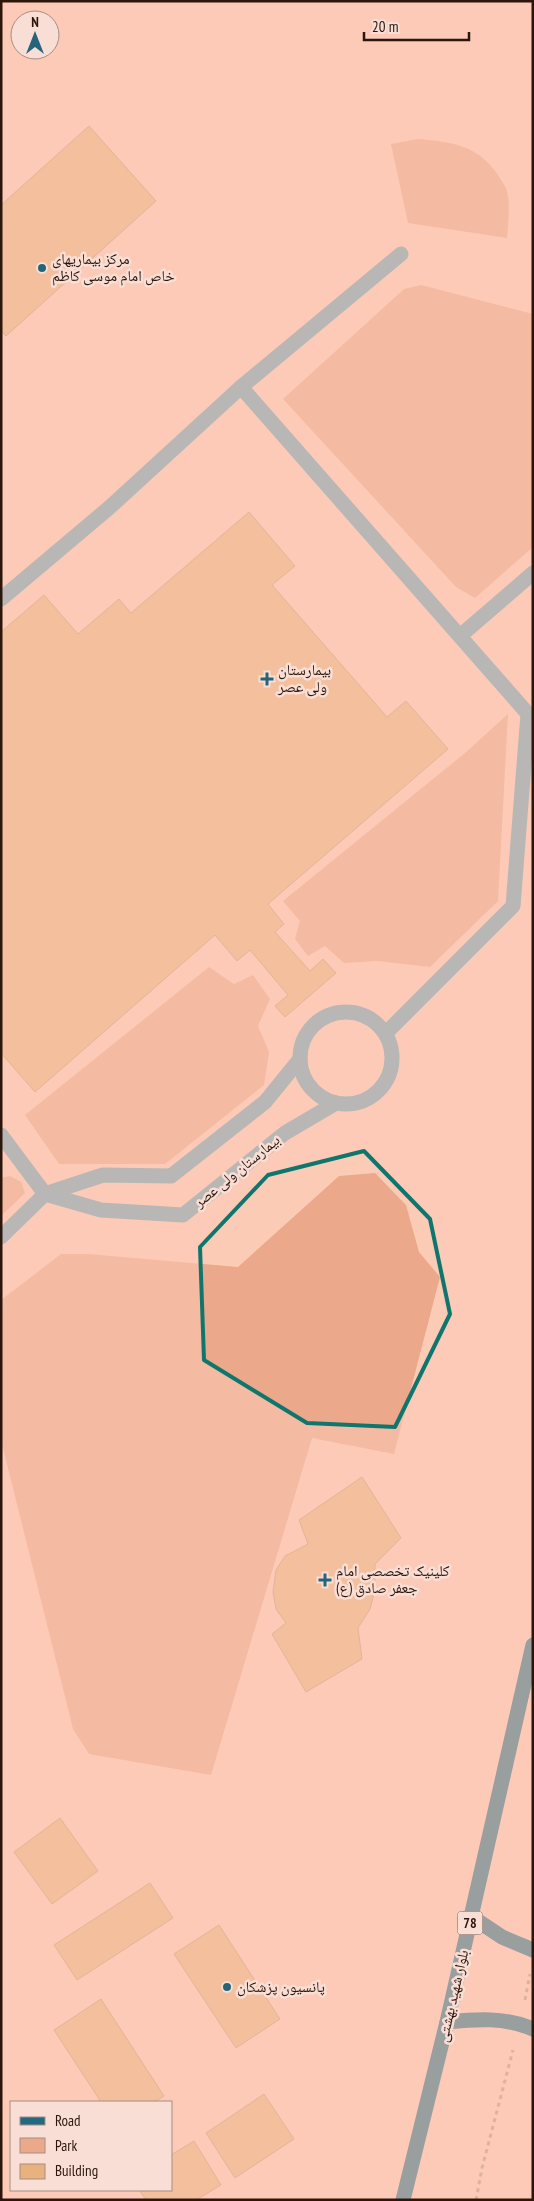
<svg xmlns="http://www.w3.org/2000/svg" width="534" height="2201" viewBox="0 0 534 2201" font-family="'PT Sans Narrow','Noto Naskh Arabic',sans-serif">
	<style>
		.green { fill: #eba88b }
		.building { fill: #e8b17d; stroke: #c89a6f }
		.lines { fill: none; stroke-linecap: round; stroke-linejoin: round }
		.path { stroke: #bd9583; stroke-width: 3; stroke-dasharray: 4 4; stroke-linecap: butt }
		.minor { stroke: #66a0b6; stroke-width: 15 }
		.major { stroke: #236981; stroke-width: 15 }
		.marked { fill: none; stroke: #0f766e; stroke-width: 4; stroke-linejoin: round }
		.poi-dot { fill: #26647a; stroke: #f8ded4; stroke-width: 2 }
		.labels { text-anchor: middle; stroke-width: 5; stroke-linejoin: round; paint-order: stroke }
		.shield { fill: #f8ded4; stroke: #685248; stroke-width: 1 }
		.shield-label { font-size: 14px; font-weight: bold; fill: #2b160c }
		.poi-label { font-size: 15px; fill: #2b160c; stroke: #f8ded4; text-anchor: start }
		.street-label { font-size: 15px; fill: #2b160c; stroke: #f8ded4 }
	</style>
	<rect width="100%" height="100%" fill="#fccbb6"/>
	<g class="green">
		<path d="M418,139c34,3 60,6 80,36 2,4 6,9 8,13 5,15 2,34 1,50l-99,-15 -17,-79z"/>
		<path d="M421,285l112,29v233l-58,51 -19,-11 -173,-188 121,-110z"/>
		<path d="M508,714l-10,187 -68,66 -53,-6 -33,2 -19,-17 -17,10 -13,-17 5,-18 -17,-20 182,-148z"/>
		<path d="M209,967l25,17 19,-9 17,24 -12,27 11,26 -5,33 -99,79h-106l-34,-49z"/>
		<path d="M375,1173l31,32 13,47 21,25 -46,177 -82,-16 -101,337 -122,-21 -16,-25 -72,-289v-140l60,-46h27l150,13 101,-91z"/>
		<path d="M10,1176l11,6 4,11 -24,23v-38z"/>
	</g>
	<g class="building">
		<path d="M89,126l67,75 -150,135 -5,-5v-126z"/>
		<path d="M249,512l46,54 -23,19 115,132 19,-16 42,48 -180,155 16,20 -9,8 35,39 13,-12 13,14 -51,44 -10,-11 13,-11 -38,-45 -13,11 -22,-26 -180,157 -34,-39v-421l43,-37 34,39 41,-35 12,14z"/>
		<path d="M362,1477l39,61 -26,26v26l-5,19 -12,19 4,31 -56,33 -34,-58 14,-11 -10,-14 -3,-17 3,-22 9,-14 23,-12 -9,-24z"/>
		<path d="M60,1818l38,53 -46,33 -38,-52z"/>
		<path d="M150,1883l23,35 -96,62 -23,-35z"/>
		<path d="M219,1925l61,94 -44,29 -62,-94z"/>
		<path d="M101,1999l63,97 -10,6h-53l-47,-72z"/>
		<path d="M264,2094l30,45 -59,39 -29,-45z"/>
		<path d="M194,2141l27,44 -25,15h-50l-7,-10h32v-35z"/>
	</g>
	<g class="lines">
		<g class="path">
			<path d="M525,2000l5,-26"/>
			<path d="M476,2200l6,-32 31,-118"/>
		</g>
		<g class="minor">
			<path d="M241,387l287,327 -15,192 -127,127"/>
			<path d="M1,599l109,-92 131,-120 160,-133"/>
			<path d="M460,636l73,-63"/>
			<circle cx="346" cy="1058" r="46"/>
			<path d="M1,1135l44,59 56,16 82,5 102,-82 51,-30"/>
			<path d="M1,1237l44,-43 58,-19 68,1 94,-74 35,-43"/>
		</g>
		<g class="major">
			<path d="M472,1917l30,20 31,13"/>
			<path d="M447,2022c30,-3 58,-5 86,7"/>
			<path d="M403,2200l44,-178 86,-377"/>
		</g>
	</g>
	<path d="M0 0H534V2201H0ZM364,1151l66,68 20,95 -55,113 -88,-4 -103,-63 -4,-113 68,-72z" fill="#fccbb6" fill-opacity=".55" fill-rule="evenodd"/>
	<path class="marked" d="M364,1151l66,68 20,95 -55,113 -88,-4 -103,-63 -4,-113 68,-72z"/>
	<g class="poi-dot">
		<circle cx="42" cy="268" r="5"/>
		<path d="M264.5 671.5h5v5h5v5h-5v5h-5v-5h-5v-5h5z"/>
		<path d="M322.5 1572.5h5v5h5v5h-5v5h-5v-5h-5v-5h5z"/>
		<circle cx="227" cy="1987" r="5"/>
	</g>
	<g class="labels">
		<rect class="shield" x="457.5" y="1911.5" width="25" height="23" rx="4"/>
		<g class="shield-label">
			<text x="470" y="1928">78</text>
		</g>
		<g class="poi-label">
			<text x="52" y="264">مرکز بیماریهای<tspan x="52" dy="17">خاص امام موسی کاظم</tspan></text>
			<text x="278" y="675">بیمارستان<tspan x="278" dy="17">ولی عصر</tspan></text>
			<text x="336" y="1576">کلینیک تخصصی امام<tspan x="336" dy="17">جعفر صادق (ع)</tspan></text>
			<text x="237" y="1992">پانسیون پزشکان</text>
		</g>
		<g class="street-label">
			<text transform="translate(237 1171) rotate(-39)" y="5">بیمارستان ولی عصر</text>
			<text transform="translate(453 1996) rotate(-77)" y="5">بلوار شهید بهشتی</text>
		</g>
	</g>
	<rect width="534" height="2201" fill="none" stroke="#2b160c" stroke-width="5"/>
	<rect x="10" y="2101" width="162" height="90" fill="#f8ded4" stroke="#a68e84"/>
	<rect x="20" y="2117" width="25" height="8" fill="#236981" stroke="#a68e84"/>
	<text x="55" y="2126" font-size="15" fill="#2b160c">Road</text>
	<rect x="20" y="2138" width="25" height="15" fill="#eba88b" stroke="#a68e84"/>
	<text x="55" y="2151" font-size="15" fill="#2b160c">Park</text>
	<rect x="20" y="2164" width="25" height="15" fill="#e8b17d" stroke="#a68e84"/>
	<text x="55" y="2176" font-size="15" fill="#2b160c">Building</text>
	<g transform="translate(35 35)"><circle r="24" fill="#f8ded4" stroke="#a68e84"/>
	<path d="M0-4L9 19L0 12L-9 19Z" fill="#26647a"/>
	<text y="-8" font-size="14" font-weight="bold" text-anchor="middle" fill="#2b160c">N</text>
	</g>
	<path d="M364 32v8h105v-8" fill="none" stroke="#2b160c" stroke-width="2.5"/>
	<text x="372" y="32" font-size="15" fill="#2b160c" stroke="#f8ded4" stroke-width="4" paint-order="stroke">20 m</text>
</svg>
